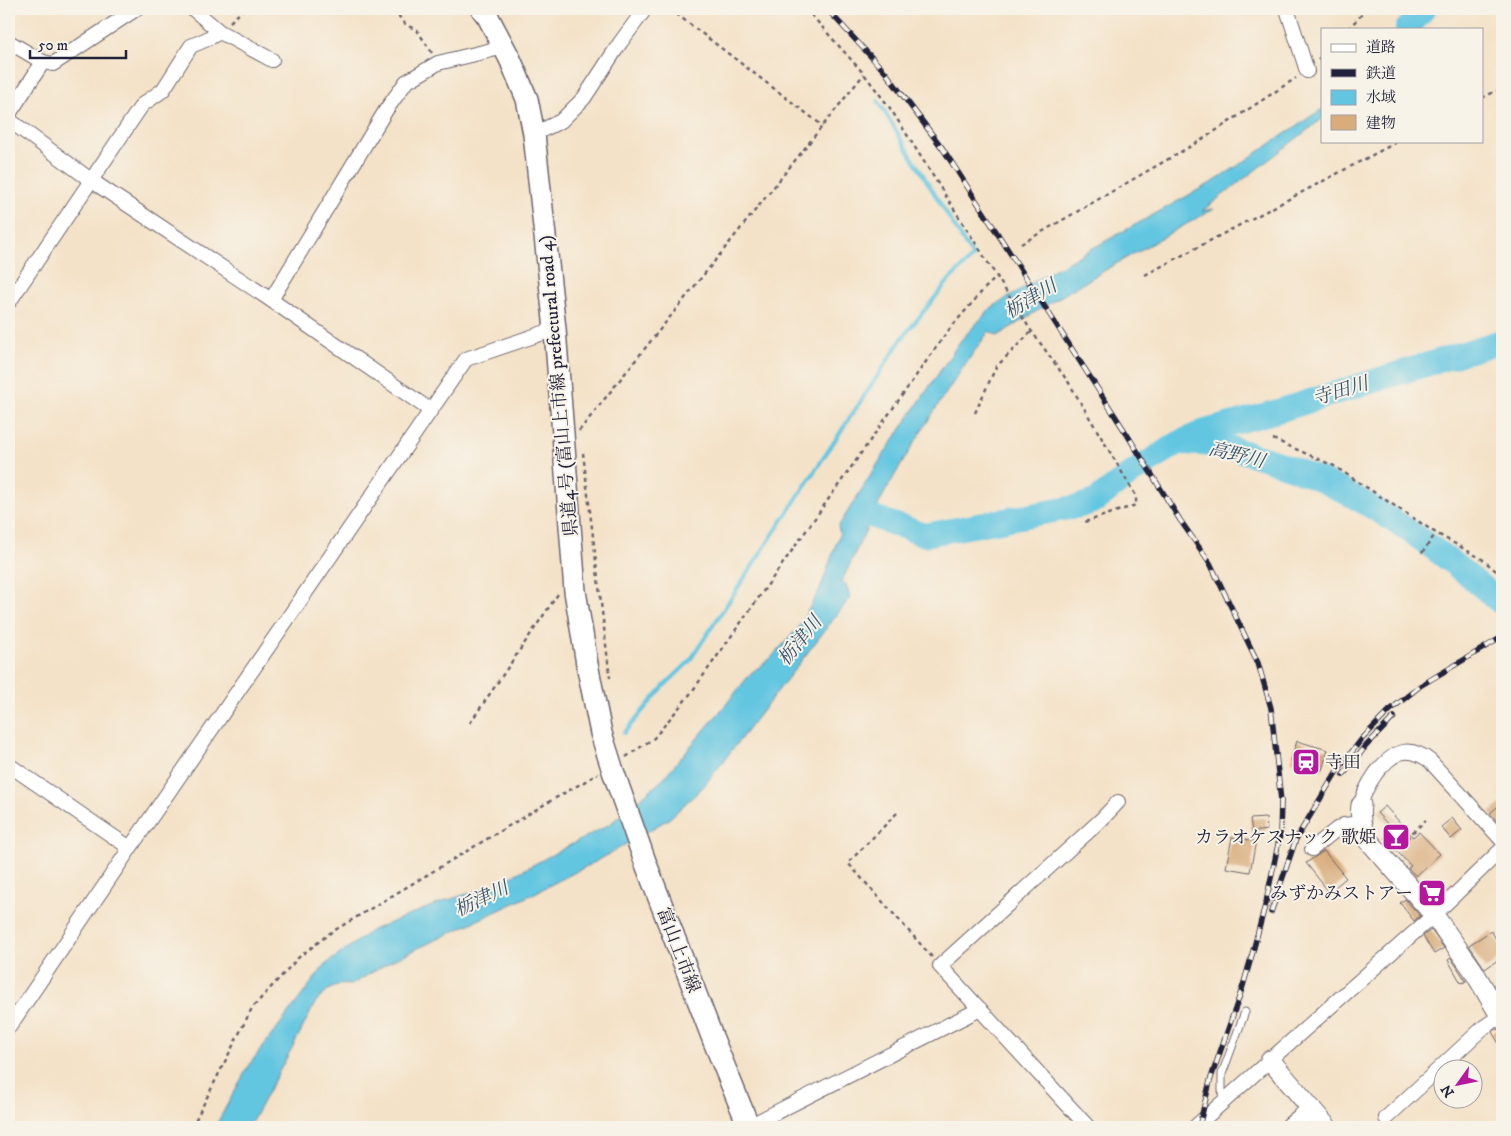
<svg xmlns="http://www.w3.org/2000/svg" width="1511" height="1136" viewBox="0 0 1511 1136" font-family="'IM FELL DW Pica','Noto Serif JP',serif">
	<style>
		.water { fill: #63c6e1; stroke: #42748e }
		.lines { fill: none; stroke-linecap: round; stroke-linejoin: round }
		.stream { stroke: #63c6e1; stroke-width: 4 }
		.river { stroke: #63c6e1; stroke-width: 24 }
		.building { fill: #d8ac7b }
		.lane-casing { stroke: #6c656c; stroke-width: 9 }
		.street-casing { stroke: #6c656c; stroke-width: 16 }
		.secondary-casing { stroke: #6c656c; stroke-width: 21 }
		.primary-casing { stroke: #6c656c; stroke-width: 24 }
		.path { stroke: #6c656c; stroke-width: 2.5; stroke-dasharray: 4 4; stroke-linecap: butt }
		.lane { stroke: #fff; stroke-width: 7 }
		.street { stroke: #fff; stroke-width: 14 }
		.secondary { stroke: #fff; stroke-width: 19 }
		.primary { stroke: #fff; stroke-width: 21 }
		.rail-casing { stroke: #22223b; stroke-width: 5.5 }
		.rail { stroke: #f7f3e8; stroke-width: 4; stroke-dasharray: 11; stroke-linecap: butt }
		.labels { text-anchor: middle; stroke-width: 4; stroke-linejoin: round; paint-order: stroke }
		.street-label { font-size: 18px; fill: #22223b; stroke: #f7f3e8 }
		.poi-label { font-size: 18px; fill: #22223b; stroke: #f7f3e8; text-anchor: end }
		.water-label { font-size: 19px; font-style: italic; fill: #36536d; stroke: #f7f3e8 }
	</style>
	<rect width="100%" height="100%" fill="#f7f3e8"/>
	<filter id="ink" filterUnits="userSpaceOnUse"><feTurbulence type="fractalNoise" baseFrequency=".02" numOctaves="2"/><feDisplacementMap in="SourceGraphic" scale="10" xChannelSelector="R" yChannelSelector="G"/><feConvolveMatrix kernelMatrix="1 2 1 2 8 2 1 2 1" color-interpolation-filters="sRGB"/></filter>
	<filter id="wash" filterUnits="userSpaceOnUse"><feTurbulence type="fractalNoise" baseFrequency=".0096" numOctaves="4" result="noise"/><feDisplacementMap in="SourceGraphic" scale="20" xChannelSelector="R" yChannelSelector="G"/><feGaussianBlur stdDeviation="1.12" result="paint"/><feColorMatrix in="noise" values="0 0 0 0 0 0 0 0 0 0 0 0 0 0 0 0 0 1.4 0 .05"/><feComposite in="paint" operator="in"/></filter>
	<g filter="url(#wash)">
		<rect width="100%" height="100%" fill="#f4e2c8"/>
		<path class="water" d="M1322,109v10l-120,92 12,-2c-74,40 -146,82 -217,127l-8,-5c-38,52 -73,107 -105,163 -16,29 -29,60 -43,89l5,1 4,14 -146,188 -34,32 -71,42 -74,38 -132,62 -42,25 -11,-1 -12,6 -13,13 -15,30 -51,94h-34l34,-62 76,-100 47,-35 70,-28 53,-17 115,-61 50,-42 64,-75 27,-34 19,-14 29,-32 22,-40 19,-54 -2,-6 48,-76 75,-111 30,-32 57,-35 170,-94z"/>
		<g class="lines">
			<path class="stream" d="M624,733l40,-47 25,-24 214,-325 47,-58 23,-22 -95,-156"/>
			<g class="river">
				<path d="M1407,29l17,-20"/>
				<path d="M1182,443c13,1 28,1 41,3 13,2 25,8 37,11 92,28 170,84 242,147"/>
				<path d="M865,514l60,21 155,-29 15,-5 37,-28 46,-30 27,-12 73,-20 224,-70"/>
			</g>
		</g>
		<g id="blocks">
			<g class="building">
				<path d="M1297,741l31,9 -6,20 -31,-9z"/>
				<path d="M1502,803v24l-12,-14z"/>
				<path d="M1385,806l28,31 6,-5 21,22 -24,22 -8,-8 3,-2 -27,-28 9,-8 -16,-17z"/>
				<path d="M1266,818l1,12 -15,2 -2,-13z"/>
				<path d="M1452,818l10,12 -11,9 -10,-12z"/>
				<path d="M1232,837l24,4 -6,31 -24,-4z"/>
				<path d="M1324,851l22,27 -17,14 -23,-29z"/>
				<path d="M1405,899l15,17 -6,5 -14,-18z"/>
				<path d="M1431,930l13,18 -10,6 -11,-18z"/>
				<path d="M1491,931l11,17v9l-17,12 -16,-24z"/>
				<path d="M1451,958l15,23 -3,2v-1l-2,1 -13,-23z"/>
				<path d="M1497,1029l5,1v19l-10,-17z"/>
			</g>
		</g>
	</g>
	<g filter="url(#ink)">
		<use href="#blocks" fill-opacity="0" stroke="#6c656c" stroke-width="1"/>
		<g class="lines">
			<defs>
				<path id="lane" d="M1226,1099l-4,-8v-17l23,-62"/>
				<g id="street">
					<path d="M193,9l27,23 52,28"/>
					<path d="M1287,9l20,62"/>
					<path d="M9,42l34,20"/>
					<path d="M9,114l34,-52 10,2 83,-55"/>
					<path d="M9,120l83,61 179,119 159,110"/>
					<path d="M534,134l27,-13 23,-23 36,-55 25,-34"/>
					<path d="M271,300l115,-190 20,-28 32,-19 66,-16"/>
					<path d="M9,302l133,-197 21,-15 28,-44 14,-6 15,-8"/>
					<path d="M9,765l121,83"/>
					<path d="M1361,805c2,-12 8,-22 15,-32 16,-20 31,-30 54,-12l72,79"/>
					<path d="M1312,849l25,-20 7,-4 17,-2"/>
					<path d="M9,1027l121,-179 336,-489 89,-30"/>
					<path d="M1386,1118l98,-91 16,-11"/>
					<path d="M749,1126l231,-117"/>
					<path d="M1088,1127l-148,-161 161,-146 17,-18"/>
					<path d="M1195,1127l75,-67 164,-145 68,-66"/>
				</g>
				<g id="secondary">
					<path d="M1361,805c-2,14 1,24 8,36l65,74 39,55 29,49"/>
					<path d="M1270,1060l57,67"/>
					<path d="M1290,1127l22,-18"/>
				</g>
				<path id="primary" d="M482,9l6,8 22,42 17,40 7,35 21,195 20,262 12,73 14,69 12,38 33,93 67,175 36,88"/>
			</defs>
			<use href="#lane" class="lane-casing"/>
			<use href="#street" class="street-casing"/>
			<use href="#secondary" class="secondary-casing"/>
			<use href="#primary" class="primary-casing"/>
			<g class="path">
				<path d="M393,9l13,16 11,5 15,23"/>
				<path d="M670,9l153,117"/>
				<path d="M806,9l58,65 26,34 140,221 39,54 67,113v9l-51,17"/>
				<path d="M230,22l14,-13"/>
				<path d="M1348,29l19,-20"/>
				<path d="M1318,60l4,-5"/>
				<path d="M1482,98l20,-10"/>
				<path d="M1021,244l182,-105 93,-61"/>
				<path d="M1145,275l254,-134"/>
				<path d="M975,413l21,-46 36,-36"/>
				<path d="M579,431l285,-357"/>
				<path d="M1273,439l61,27 102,67 46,26 20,17"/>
				<path d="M583,453l27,225"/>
				<path d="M1422,553l14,-20"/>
				<path d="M470,723l88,-129"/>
				<path d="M626,757l28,-19 37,-45 256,-361 38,-44 13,-12"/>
				<path d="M897,813l-49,50 84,94"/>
				<path d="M1395,849l31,-29"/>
				<path d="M192,1127l60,-119 46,-50 32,-25 222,-133 46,-26"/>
			</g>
			<use href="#lane" class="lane"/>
			<use href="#street" class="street"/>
			<use href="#secondary" class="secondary"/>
			<use href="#primary" class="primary"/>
			<defs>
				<g id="rail">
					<path d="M827,9l59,64 57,76 185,287 52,84 30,43 48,100 13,45 10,93 -1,34 -14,67 -13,49 -10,35 -33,95 -11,46"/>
					<path d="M1343,775l23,-29 28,-29"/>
					<path d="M1271,912l25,-73 41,-68 24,-31 28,-29 31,-25 82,-49"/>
				</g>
			</defs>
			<use href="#rail" class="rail-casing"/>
			<use href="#rail" class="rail"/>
		</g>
	</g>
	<defs>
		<symbol id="station-square" viewBox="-11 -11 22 22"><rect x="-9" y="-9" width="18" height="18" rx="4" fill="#b5179e" stroke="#f7f3e8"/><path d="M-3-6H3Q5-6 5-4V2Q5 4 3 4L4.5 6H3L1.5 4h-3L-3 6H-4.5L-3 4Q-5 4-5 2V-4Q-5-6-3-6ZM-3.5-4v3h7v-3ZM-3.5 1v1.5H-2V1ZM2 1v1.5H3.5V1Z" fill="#fff"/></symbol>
		<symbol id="bar-square" viewBox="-11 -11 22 22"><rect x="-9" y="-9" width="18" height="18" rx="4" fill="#b5179e" stroke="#f7f3e8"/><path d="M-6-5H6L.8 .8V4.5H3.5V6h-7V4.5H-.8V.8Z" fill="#fff"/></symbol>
		<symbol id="supermarket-square" viewBox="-11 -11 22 22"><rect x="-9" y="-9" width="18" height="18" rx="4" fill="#b5179e" stroke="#f7f3e8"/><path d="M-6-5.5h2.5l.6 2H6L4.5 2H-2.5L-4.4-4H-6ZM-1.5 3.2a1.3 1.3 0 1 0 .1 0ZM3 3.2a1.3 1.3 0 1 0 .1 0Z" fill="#fff"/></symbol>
	</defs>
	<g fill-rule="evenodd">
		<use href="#station-square" x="1290" y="746" width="32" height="32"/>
		<use href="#bar-square" x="1380" y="821" width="32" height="32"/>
		<use href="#supermarket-square" x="1416" y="877" width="32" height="32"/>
	</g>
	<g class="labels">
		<g class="street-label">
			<text transform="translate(558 386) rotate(-95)" y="6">県道4号 (富山上市線 prefectural road 4)</text>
			<text transform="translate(679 950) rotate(69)" y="6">富山上市線</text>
		</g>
		<g class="poi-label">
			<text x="1325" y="768" text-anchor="start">寺田</text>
			<text x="1377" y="843">カラオケスナック 歌姫</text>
			<text x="1413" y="899">みずかみストアー</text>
		</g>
		<g class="water-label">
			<text transform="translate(1030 298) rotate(-31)" y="7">栃津川</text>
			<text transform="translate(1340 390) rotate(-17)" y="7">寺田川</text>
			<text transform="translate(1237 454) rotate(14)" y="7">高野川</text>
			<text transform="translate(799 640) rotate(-51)" y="7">栃津川</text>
			<text transform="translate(481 898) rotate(-25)" y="7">栃津川</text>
		</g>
	</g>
	<rect width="1511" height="1136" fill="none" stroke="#f7f3e8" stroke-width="30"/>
	<rect x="1321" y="28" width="162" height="115" fill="#f7f3e8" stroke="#a29fa3"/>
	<rect x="1331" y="44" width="25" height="8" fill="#ffffff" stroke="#a29fa3"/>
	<text x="1366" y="52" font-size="15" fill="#22223b">道路</text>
	<rect x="1331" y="69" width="25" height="8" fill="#22223b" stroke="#a29fa3"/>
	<text x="1366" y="78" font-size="15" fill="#22223b">鉄道</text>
	<rect x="1331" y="90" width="25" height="15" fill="#63c6e1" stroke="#a29fa3"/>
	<text x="1366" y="102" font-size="15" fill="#22223b">水域</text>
	<rect x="1331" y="115" width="25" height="15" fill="#d8ac7b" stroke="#a29fa3"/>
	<text x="1366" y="128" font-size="15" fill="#22223b">建物</text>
	<g transform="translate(1458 1084) rotate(237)"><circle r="24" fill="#f7f3e8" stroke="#a29fa3"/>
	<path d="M0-4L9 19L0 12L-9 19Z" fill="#b5179e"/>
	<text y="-8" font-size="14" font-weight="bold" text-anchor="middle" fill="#22223b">N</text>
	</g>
	<path d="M30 50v8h96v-8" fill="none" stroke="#22223b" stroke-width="2.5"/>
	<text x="38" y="50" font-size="15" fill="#22223b" stroke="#f7f3e8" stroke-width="4" paint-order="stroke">50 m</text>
</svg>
